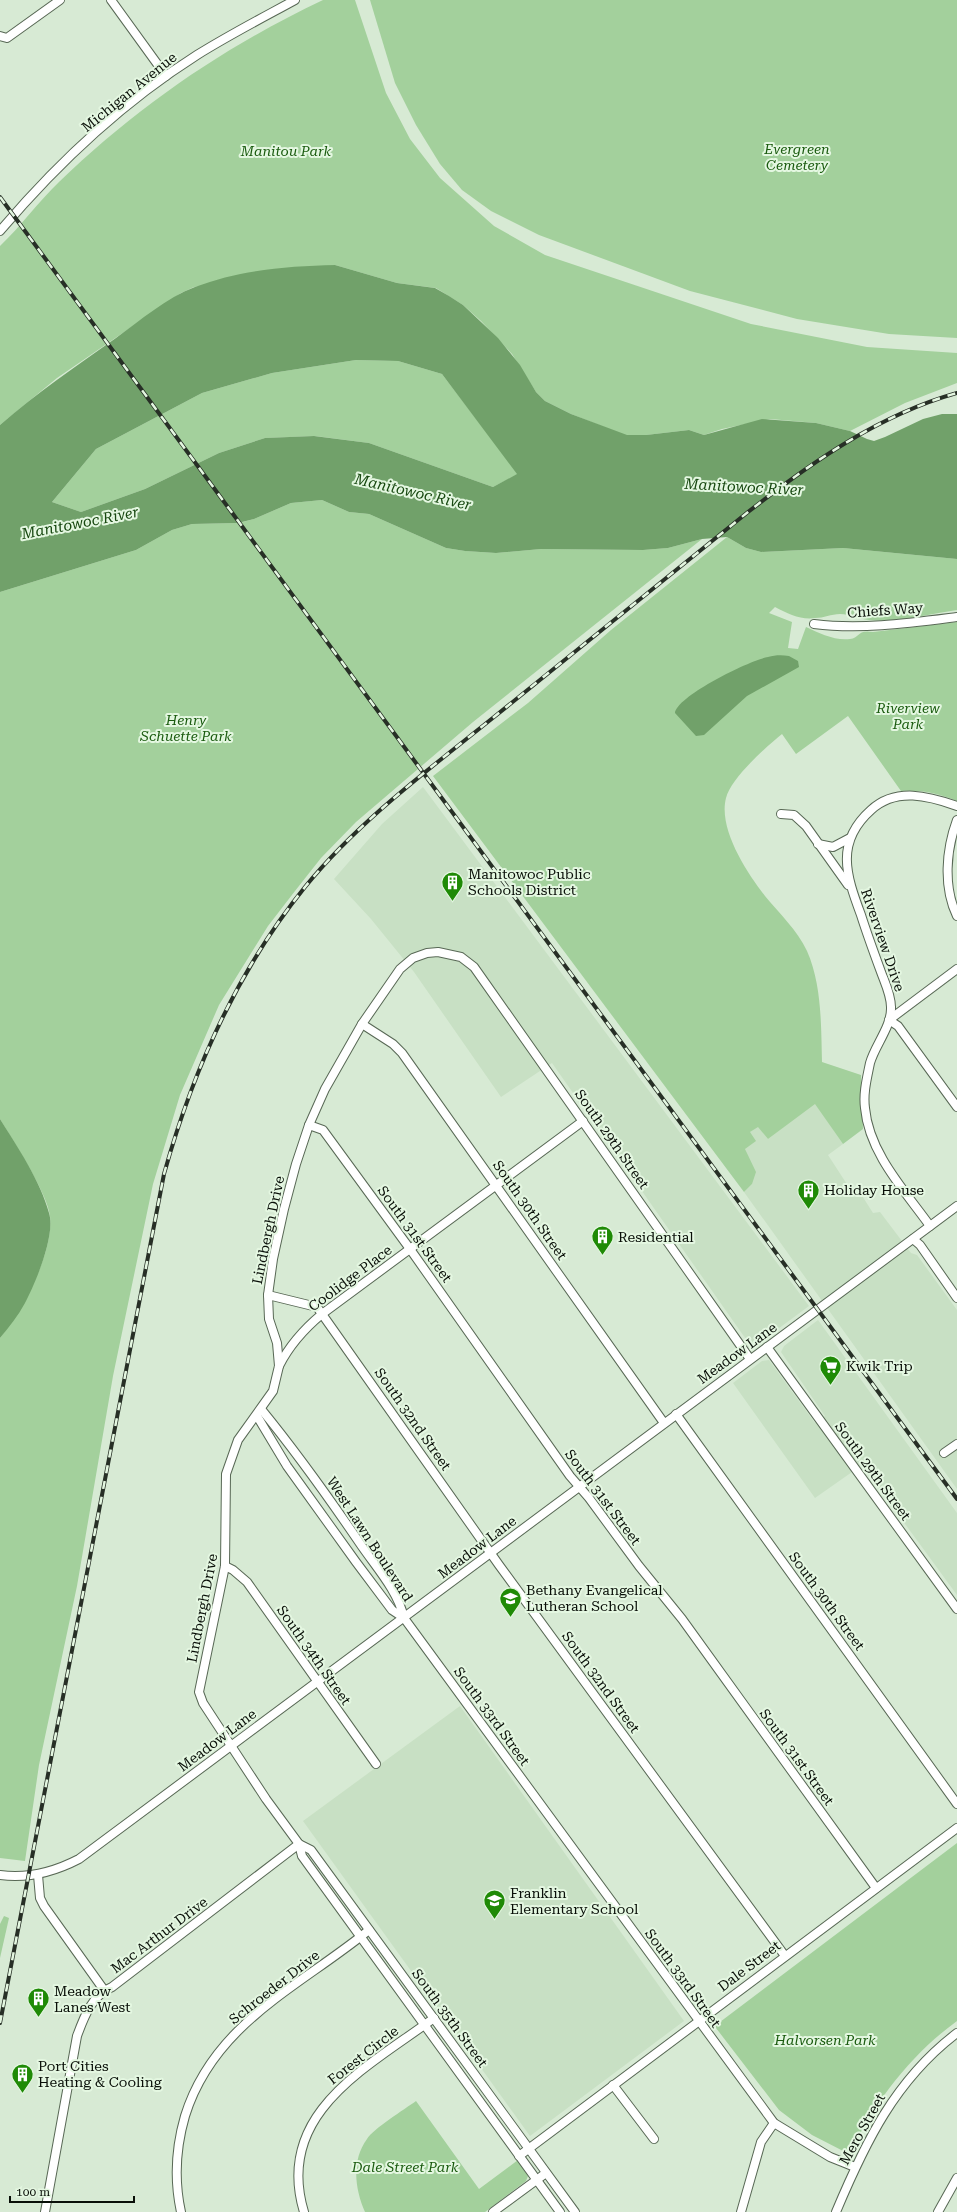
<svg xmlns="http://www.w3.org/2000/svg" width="957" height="2212" viewBox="0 0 957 2212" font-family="'Roboto Serif',serif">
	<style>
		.built { fill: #c8e0c4 }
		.green { fill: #a3d09c }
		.water { fill: #71a16a; fill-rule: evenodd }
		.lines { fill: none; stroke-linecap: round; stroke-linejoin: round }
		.minor-casing { stroke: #586855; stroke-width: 10 }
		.minor { stroke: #fff; stroke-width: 8 }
		.rail-casing { stroke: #272f26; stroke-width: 4 }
		.rail { stroke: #e4f7e1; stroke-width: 2.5; stroke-dasharray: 8; stroke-linecap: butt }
		.labels { text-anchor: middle; stroke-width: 4; stroke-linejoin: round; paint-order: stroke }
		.street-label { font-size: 14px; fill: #090f08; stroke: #e4f7e1 }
		.park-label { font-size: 14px; font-style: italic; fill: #1a5b0f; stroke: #e4f7e1 }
		.poi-label { font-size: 14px; fill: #090f08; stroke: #e4f7e1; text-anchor: start }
		.water-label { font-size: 15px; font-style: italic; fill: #174810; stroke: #e4f7e1 }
	</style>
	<rect width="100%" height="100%" fill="#d7ead4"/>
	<g class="built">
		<path d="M423,787l386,519 -50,37 -8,2 -8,-10 -191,-272 -51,34 -87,-125 -43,-53 -37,-40 48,-55z"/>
		<path d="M815,1103l28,41 -15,11 26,40 5,-4 14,22 7,-1 31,41 6,2 40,55v179l-213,-297 8,-8 -7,-35 5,-17 8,-6 10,13z"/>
		<path d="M818,1320l139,193v82l-95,-130 -47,33 -82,-115 29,-22 7,-1 46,63 10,-7 -44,-64 3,-6z"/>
		<path d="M460,1706l224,315 -154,115 -227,-315z"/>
	</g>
	<g class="green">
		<path d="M323,0h32l31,93 24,46 30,39 54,48 51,29 206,69 116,23 90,6v30l-52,20 -55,28 -34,-8 -46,-4 -48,10 -18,6 -15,-5 -43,5 -19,1 -56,-22 -26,-13 -9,-9 -24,-38 -31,-33 -18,-16 -27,-17 -39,-5 -62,-18 -141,22 -13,6 -124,85 -57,47v-179c21,-20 38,-44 59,-64 79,-76 165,-135 264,-182z"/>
		<path d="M370,0h587v338l-68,-4 -92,-15 -107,-28 -151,-56 -48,-24 -29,-21 -22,-26 -24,-39 -21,-42z"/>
		<path d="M356,360l42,1 44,13 76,100 -25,13 -124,-44 -54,-7 -50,2 -46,15 -74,36 -64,23 -29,-10 44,-53 106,-56 70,-20z"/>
		<path d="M322,500l27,12 20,2 77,34 19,3 31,2 45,-4 102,1 25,-2 34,-9 -229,183 -117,100 -35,36 -26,33 -27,35 -49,79 -39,90 -27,89 -40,192 -36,210 -38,179 -14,96 -25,-3v-520c22,-28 54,-85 50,-122 -3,-24 -37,-75 -50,-97v-527l136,-42 36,-20 20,-6 47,-1 15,-4 37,-16z"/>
		<path d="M727,537l19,11 15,4 82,-4 114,11v51c-28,4 -59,13 -88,10 -10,-1 -19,-6 -29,-6 -9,0 -16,4 -25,4 -14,2 -27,-4 -40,-11l-6,6 23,9 -4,26 10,1 8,-22c13,6 29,14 44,12 10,-1 7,-10 23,-7l84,-10v179c-19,-8 -35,-11 -56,-10l-53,-75 -52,38 -14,-20c-16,13 -51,44 -56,64 -8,31 21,75 39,98 15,18 32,34 42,55 15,34 14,75 15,111l39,13 2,54 -20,15 -28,-40 -47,35 -10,-12 -8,5 6,9 -11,8 11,23 -4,12 -8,8 -311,-416 95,-73 83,-73z"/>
		<path d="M957,1843v178c-48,35 -81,80 -108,133l-37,-19 -33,-25 -63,-82v-3z"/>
		<path d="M4,1916l5,2 -9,40v-34z"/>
		<path d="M416,2101l63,88 39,-29 10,16 -2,5 -41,31h-120c-10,-23 -14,-51 2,-73 6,-10 38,-30 49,-38z"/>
	</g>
	<g class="water">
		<path d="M335,265l62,18 38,5 14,8 14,9 35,33 22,27 16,27 9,9 26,13 56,21h19l43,-5 15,5 58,-16 54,4 34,8 17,8 7,2 11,-4 38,-18 19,-5h15v145l-114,-11 -82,4 -15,-4 -19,-11 -25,2 -34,9 -25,2 -102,-1 -45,4 -31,-2 -19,-3 -77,-34 -20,-2 -27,-12 -31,3 -37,16 -16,4 -46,1 -20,6 -36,20 -136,42v-167c37,-32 76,-59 116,-87 25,-18 50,-40 79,-51 44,-17 93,-21 140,-22zM356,360l42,1 44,13 75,100 -24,13 -124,-44 -55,-7 -49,2 -46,15 -74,36 -64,23 -29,-10 44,-53 106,-56 70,-20z"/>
		<path d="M789,656l9,5 1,6 -52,29 -43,39 -8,1 -21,-23c2,-17 75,-53 93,-56 7,-2 14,-2 21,-1z"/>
		<path d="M0,1119c18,29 40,61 49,94 7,22 -14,71 -24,90 -7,13 -16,24 -25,35z"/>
	</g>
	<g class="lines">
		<defs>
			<g id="minor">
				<path d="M111,0l55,76"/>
				<path d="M0,36l7,2 53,-38"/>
				<path d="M0,231c56,-66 123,-129 197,-176 32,-20 65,-37 98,-55"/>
				<path d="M814,624c47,6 96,-1 143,-7"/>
				<path d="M781,814l13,1 12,11 42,59"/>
				<path d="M957,820c-11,30 -14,67 0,96"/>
				<path d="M818,844l15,3 17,-9"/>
				<path d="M957,969l-68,51 9,6 59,81"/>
				<path d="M362,1024l31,20 9,9 262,370"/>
				<path d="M309,1125l14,5 87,119 160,227 19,22 50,68 43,53 194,269"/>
				<path d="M930,1226c-25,-35 -61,-73 -65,-118 -2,-15 2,-30 5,-45 5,-18 22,-37 21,-56 0,-12 -6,-24 -10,-35 -7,-19 -14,-38 -20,-57 -15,-40 -26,-73 10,-105 25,-23 58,-14 86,-4"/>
				<path d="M913,1239l7,6 37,53"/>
				<path d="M268,1295l49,12 5,7 177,251 286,391"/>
				<path d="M767,1347l190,262"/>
				<path d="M279,1366c11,-22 25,-37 43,-52l261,-193"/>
				<path d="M261,1409c36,44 68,89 100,136 15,22 37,46 43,73"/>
				<path d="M676,1414l281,390"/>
				<path d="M257,1416l30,50 69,96 36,48 12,8 370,505 56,34 25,10"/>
				<path d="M944,1453l13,-9"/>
				<path d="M225,1566l8,4 14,12 129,182"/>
				<path d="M299,1844l12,6 264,362"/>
				<path d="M0,1875c29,4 54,-3 79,-16l878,-653"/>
				<path d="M38,1875l2,23 4,8 60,84"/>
				<path d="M613,2085l41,54"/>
				<path d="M519,2156l438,-328"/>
				<path d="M45,2212l32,-176c7,-19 15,-41 35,-49l187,-143"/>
				<path d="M181,2212c-7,-32 -5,-65 4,-96 29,-93 114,-129 184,-186"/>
				<path d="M304,2212c-30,-99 64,-145 130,-194"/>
				<path d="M493,2212l53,-39"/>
				<path d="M560,2212l-258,-356 -3,-12 -33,-45 -63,-96 -4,-11 26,-126 1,-92 12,-34 35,-49 6,-25 -2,-23 -8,-24 -1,-24 5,-36 11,-50 12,-45 13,-39 16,-36 37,-65 38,-55 13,-11 14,-5 11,-1 23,5 13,10 276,392"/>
				<path d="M741,2212l20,-70 13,-19"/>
				<path d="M836,2212c29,-69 59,-132 121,-179"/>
				<path d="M938,2212l19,-34"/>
			</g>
		</defs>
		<use href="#minor" class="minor-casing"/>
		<use href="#minor" class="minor"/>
		<defs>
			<g id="rail">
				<path d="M0,197l957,1302"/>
				<path d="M0,2023l164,-849c29,-104 73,-203 141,-287 54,-66 123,-117 189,-170 85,-69 170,-137 254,-205 64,-50 131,-97 209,-119"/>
			</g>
		</defs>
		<use href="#rail" class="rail-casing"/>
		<use href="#rail" class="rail"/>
	</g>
	<defs>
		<symbol id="building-pin" viewBox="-11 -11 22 30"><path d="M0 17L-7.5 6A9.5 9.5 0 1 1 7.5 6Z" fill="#1f8a06" stroke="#e4f7e1"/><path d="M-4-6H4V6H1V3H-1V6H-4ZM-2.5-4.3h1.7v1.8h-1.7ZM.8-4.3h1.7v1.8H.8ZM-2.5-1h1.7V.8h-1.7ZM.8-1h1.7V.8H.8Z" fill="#fff"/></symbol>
		<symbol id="supermarket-pin" viewBox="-11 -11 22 30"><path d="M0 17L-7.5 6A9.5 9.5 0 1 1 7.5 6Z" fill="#1f8a06" stroke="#e4f7e1"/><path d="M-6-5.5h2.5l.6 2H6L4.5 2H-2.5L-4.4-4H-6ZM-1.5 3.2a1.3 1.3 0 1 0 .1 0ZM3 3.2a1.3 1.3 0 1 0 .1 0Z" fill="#fff"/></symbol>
		<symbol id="school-pin" viewBox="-11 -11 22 30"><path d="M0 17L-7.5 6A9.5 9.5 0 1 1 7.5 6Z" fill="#1f8a06" stroke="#e4f7e1"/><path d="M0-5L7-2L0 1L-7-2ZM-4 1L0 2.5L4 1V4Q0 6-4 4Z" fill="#fff"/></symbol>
	</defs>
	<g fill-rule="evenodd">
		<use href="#building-pin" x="440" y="870" width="25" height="34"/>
		<use href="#building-pin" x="796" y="1178" width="25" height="34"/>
		<use href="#building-pin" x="590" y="1224" width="25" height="34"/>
		<use href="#supermarket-pin" x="818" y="1354" width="25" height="34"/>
		<use href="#school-pin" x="498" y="1586" width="25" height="34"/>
		<use href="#school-pin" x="482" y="1888" width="25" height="34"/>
		<use href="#building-pin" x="26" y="1986" width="25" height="34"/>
		<use href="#building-pin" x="10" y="2062" width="25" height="34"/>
	</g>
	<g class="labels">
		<g class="street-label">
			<text transform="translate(129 92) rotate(-39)" y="5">Michigan Avenue</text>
			<text transform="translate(885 610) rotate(-4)" y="5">Chiefs Way</text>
			<text transform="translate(883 940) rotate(71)" y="5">Riverview Drive</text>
			<text transform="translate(612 1139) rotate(55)" y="5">South 29th Street</text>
			<text transform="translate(530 1210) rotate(55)" y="5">South 30th Street</text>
			<text transform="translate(268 1230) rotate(-78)" y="5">Lindbergh Drive</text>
			<text transform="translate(415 1234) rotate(54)" y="5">South 31st Street</text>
			<text transform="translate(350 1278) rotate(-37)" y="5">Coolidge Place</text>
			<text transform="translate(737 1353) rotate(-36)" y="5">Meadow Lane</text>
			<text transform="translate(413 1419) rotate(55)" y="5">South 32nd Street</text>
			<text transform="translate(873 1471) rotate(54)" y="5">South 29th Street</text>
			<text transform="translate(603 1497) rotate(53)" y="5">South 31st Street</text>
			<text transform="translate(370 1539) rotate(57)" y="5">West Lawn Boulevard</text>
			<text transform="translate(477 1547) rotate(-37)" y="5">Meadow Lane</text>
			<text transform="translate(827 1601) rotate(54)" y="5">South 30th Street</text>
			<text transform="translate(202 1608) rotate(-79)" y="5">Lindbergh Drive</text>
			<text transform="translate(314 1655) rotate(55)" y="5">South 34th Street</text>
			<text transform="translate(601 1682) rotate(54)" y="5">South 32nd Street</text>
			<text transform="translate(492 1716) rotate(54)" y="5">South 33rd Street</text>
			<text transform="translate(217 1740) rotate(-37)" y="5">Meadow Lane</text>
			<text transform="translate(797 1757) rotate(54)" y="5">South 31st Street</text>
			<text transform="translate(159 1935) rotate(-37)" y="5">Mac Arthur Drive</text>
			<text transform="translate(749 1966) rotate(-37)" y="5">Dale Street</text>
			<text transform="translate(683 1978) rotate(54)" y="5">South 33rd Street</text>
			<text transform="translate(274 1987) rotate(-38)" y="5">Schroeder Drive</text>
			<text transform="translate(450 2018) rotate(54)" y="5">South 35th Street</text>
			<text transform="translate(363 2055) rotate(-38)" y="5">Forest Circle</text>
			<text transform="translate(862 2129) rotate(-61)" y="5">Mero Street</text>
		</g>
		<g class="park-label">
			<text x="797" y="154">Evergreen<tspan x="797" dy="16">Cemetery</tspan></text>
			<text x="286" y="156">Manitou Park</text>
			<text x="908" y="713">Riverview<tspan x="908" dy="16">Park</tspan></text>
			<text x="186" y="725">Henry<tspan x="186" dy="16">Schuette Park</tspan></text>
			<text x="825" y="2045">Halvorsen Park</text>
			<text x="405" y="2172">Dale Street Park</text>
		</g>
		<g class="poi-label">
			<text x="468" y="879">Manitowoc Public<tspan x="468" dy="16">Schools District</tspan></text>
			<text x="824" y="1195">Holiday House</text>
			<text x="618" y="1242">Residential</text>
			<text x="846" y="1371">Kwik Trip</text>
			<text x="526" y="1595">Bethany Evangelical<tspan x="526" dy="16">Lutheran School</tspan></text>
			<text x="510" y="1898">Franklin<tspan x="510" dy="16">Elementary School</tspan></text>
			<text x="54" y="1996">Meadow<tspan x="54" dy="16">Lanes West</tspan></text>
			<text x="38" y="2071">Port Cities<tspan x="38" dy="16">Heating &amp; Cooling</tspan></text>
		</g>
		<g class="water-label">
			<text transform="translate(744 487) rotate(3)" y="5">Manitowoc River</text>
			<text transform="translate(413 492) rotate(13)" y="5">Manitowoc River</text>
			<text transform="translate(80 523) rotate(-11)" y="5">Manitowoc River</text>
		</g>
	</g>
	<path d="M10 2196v6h124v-6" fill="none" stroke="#090f08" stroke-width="2"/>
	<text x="16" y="2196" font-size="12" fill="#090f08" stroke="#e4f7e1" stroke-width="3" paint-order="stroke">100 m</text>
</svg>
